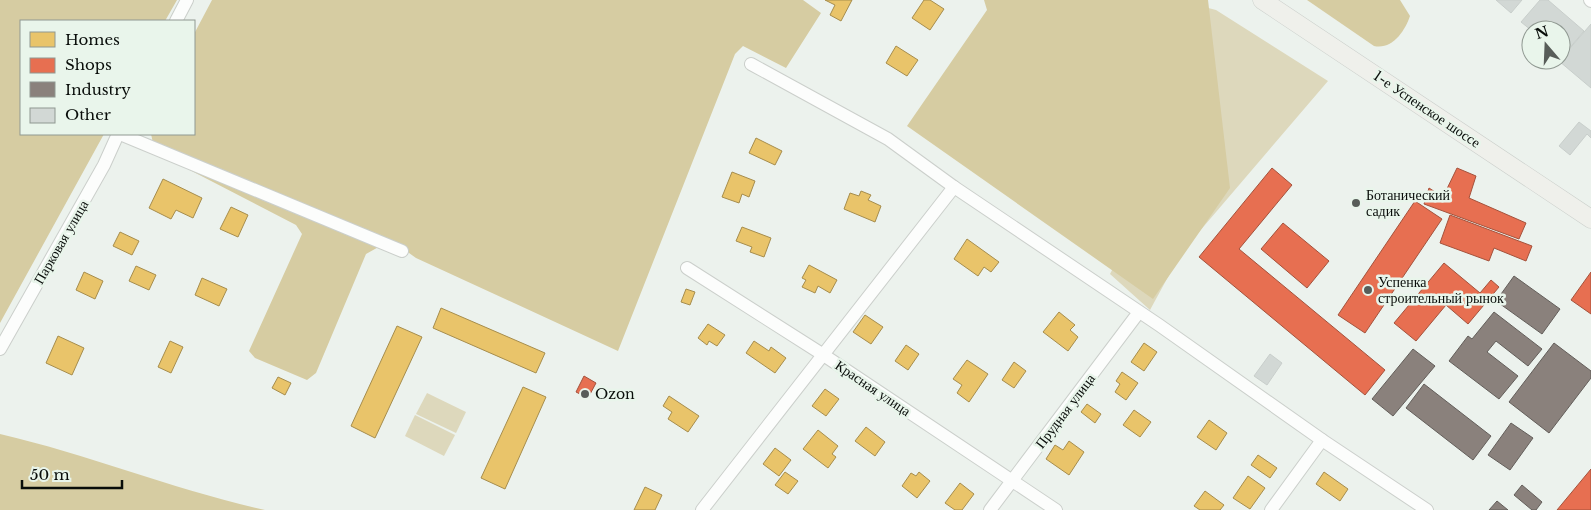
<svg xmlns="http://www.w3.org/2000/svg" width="1591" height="510" viewBox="0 0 1591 510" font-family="'Libre Baskerville',serif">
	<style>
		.green { fill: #ddd8bc }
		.forest { fill: #d6cca2 }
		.homes { fill: #e9c46a; stroke: #a68d4d }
		.shops { fill: #e76f51; stroke: #a4523c }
		.industry { fill: #8a817c; stroke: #635e5a }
		.building { fill: #d2d8d5; stroke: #c8cecb }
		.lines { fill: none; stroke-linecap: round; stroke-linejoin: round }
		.minor-casing { stroke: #cbcfcb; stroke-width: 14 }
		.secondary-casing { stroke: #cbcfcb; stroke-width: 19 }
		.minor { stroke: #fcfdfc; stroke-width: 12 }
		.secondary { stroke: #eff0eb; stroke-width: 18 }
		.poi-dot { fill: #585d59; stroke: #e9f5eb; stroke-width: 2 }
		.labels { text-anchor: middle; stroke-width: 5; stroke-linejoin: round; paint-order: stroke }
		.street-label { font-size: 14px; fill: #090d0a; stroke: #e9f5eb }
		.poi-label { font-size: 14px; fill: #090d0a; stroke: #e9f5eb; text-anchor: start }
	</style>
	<rect width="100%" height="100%" fill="#ecf2ed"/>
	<g class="green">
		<path d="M1178,0l38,10 112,71 -147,172 -31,57 -40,-36 74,-141z"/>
		<path d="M427,393l39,19 -10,21 -40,-19z"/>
		<path d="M415,415l40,20 -11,21 -39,-20z"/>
	</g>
	<g class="forest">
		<path d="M0,0h177l-12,21h-144v113h83l-104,189z"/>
		<path d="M212,0h591l18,13 -35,55 -43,-22 -8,8 -117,297 -202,-93 -25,-18 -25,14 -50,119 -9,7 -52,-22 -6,-7 53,-117 -6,-9 -141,-73 -4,-18h43v-100z"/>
		<path d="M984,0h224l22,188 -77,111 -246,-173 80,-116z"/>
		<path d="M1307,0h93l10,16c-5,15 -18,34 -36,30z"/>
		<path d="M0,434c90,21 175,56 265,76h-265z"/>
	</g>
	<g class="homes">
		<path d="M825,0h27l-11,21 -11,-6 5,-10z"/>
		<path d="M924,0h6l14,9 -14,21 -18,-12z"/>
		<path d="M896,46l22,14 -11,16 -21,-13z"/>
		<path d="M756,138l26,13 -7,14 -26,-12z"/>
		<path d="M732,172l23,9 -6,16 -7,-3 -3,9 -17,-6z"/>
		<path d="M163,179l39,19 -9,20 -17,-8 -5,9 -22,-11z"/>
		<path d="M861,191l10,4 -3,5 13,6 -6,16 -31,-13 6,-16 9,3z"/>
		<path d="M231,207l17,8 -10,22 -18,-8z"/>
		<path d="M742,227l29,11 -7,19 -14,-5 2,-5 -16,-6z"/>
		<path d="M120,232l19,9 -7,14 -19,-9z"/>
		<path d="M967,239l32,23 -8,10 -7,-5 -6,9 -24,-17z"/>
		<path d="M809,265l28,15 -7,13 -12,-7 -3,7 -13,-6 4,-7 -4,-2z"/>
		<path d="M136,266l20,9 -7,15 -20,-9z"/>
		<path d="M84,272l19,9 -8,18 -19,-9z"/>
		<path d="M202,278l25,11 -8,17 -24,-11z"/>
		<path d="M686,289l9,3 -5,13 -9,-3z"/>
		<path d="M441,308l104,45 -9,20 -103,-45z"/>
		<path d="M1059,312l16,13 -5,5 8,7 -10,14 -25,-19z"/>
		<path d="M865,315l18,12 -12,17 -18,-12z"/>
		<path d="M708,324l17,11 -8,11 -8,-5 -2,4 -9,-7z"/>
		<path d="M397,326l25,11 -47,101 -24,-12z"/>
		<path d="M58,336l26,12 -12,27 -26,-12z"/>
		<path d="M170,341l13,6 -12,26 -13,-6z"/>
		<path d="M754,341l15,10 2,-4 15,11 -11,15 -29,-20z"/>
		<path d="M1144,343l13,9 -13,19 -13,-9z"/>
		<path d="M906,345l13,9 -11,16 -13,-9z"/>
		<path d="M967,360l21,14 -19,28 -12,-9 5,-8 -9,-6z"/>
		<path d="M1014,362l12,9 -12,17 -12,-8z"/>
		<path d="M1122,372l16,11 -12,17 -11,-8 5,-8 -4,-3z"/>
		<path d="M278,377l13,6 -6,12 -13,-7z"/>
		<path d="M523,387l23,10 -41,92 -24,-11z"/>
		<path d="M825,389l14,10 -13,17 -14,-10z"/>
		<path d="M669,396l30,20 -11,16 -20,-13 4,-7 -9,-6z"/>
		<path d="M1087,404l14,10 -6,9 -14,-11z"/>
		<path d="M1134,410l17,12 -11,15 -17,-12z"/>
		<path d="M1209,420l18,13 -11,17 -19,-13z"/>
		<path d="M866,427l19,15 -10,14 -20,-15z"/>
		<path d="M818,430l20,16 -6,8 4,3 -8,11 -25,-19z"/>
		<path d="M1069,441l15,11 -15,23 -23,-16 9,-14 8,5z"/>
		<path d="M775,448l16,12 -12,16 -16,-12z"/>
		<path d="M1258,455l19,13 -7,10 -19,-13z"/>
		<path d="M785,472l13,9 -10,13 -13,-9z"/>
		<path d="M919,472l11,9 -13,17 -15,-12 9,-13 5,3z"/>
		<path d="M1324,472l24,17 -8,12 -24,-17z"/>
		<path d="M1248,476l17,12 -15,21 -17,-11z"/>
		<path d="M960,483l14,11 -12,16h-7l-10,-7z"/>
		<path d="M645,487l17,8 -7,15h-21z"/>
		<path d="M1205,491l19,14 -4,5h-20l-6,-4z"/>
	</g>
	<g class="shops">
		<path d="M1272,168l20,17 -53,64 146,121 -20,25 -166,-138z"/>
		<path d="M1457,168l19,8 -7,22 57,25 -7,16 -95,-35 5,-16 14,9z"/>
		<path d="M1415,201l27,18 -77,114 -27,-18z"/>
		<path d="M1450,215l82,31 -6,15 -32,-13 -5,13 -49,-18z"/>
		<path d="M1283,223l46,38 -22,27 -46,-39z"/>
		<path d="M1444,263l36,30 11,-13 8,7 -31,37 -22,-19 -30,36 -22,-18z"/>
		<path d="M1591,272v42l-20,-14z"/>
		<path d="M584,376l12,7 -8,15 -12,-6z"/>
		<path d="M1591,469v41h-34z"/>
	</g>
	<g class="industry">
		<path d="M1514,276l46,33 -18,25 -46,-33z"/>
		<path d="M1494,312l48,37 -14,17 -32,-25 -9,11 31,24 -19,23 -50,-38 19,-25 4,3z"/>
		<path d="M1554,343l37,28v7l-42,55 -40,-31z"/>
		<path d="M1413,349l22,17 -42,50 -21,-17z"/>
		<path d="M1424,384l67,52 -18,24 -67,-52z"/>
		<path d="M1511,423l22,15 -23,32 -22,-15z"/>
		<path d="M1522,485l20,17 -6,8h-4l-18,-15z"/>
		<path d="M1497,501l11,9h-19z"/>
	</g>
	<g class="building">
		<path d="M1496,0h26l-11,13z"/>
		<path d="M1540,0h8l36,31 -22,26 -1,-27h-30l-10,-8z"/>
		<path d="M1591,24v64l-32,-27z"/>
		<path d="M1579,122l12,9v7l-4,-4 -17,21 -11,-9z"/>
		<path d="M1270,354l12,9 -15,22 -13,-9z"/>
	</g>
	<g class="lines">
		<defs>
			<g id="minor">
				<path d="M1590,0l1,1"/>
				<path d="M176,21l11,-21"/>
				<path d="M751,64l137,75 66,48 205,138 163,115 105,70"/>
				<path d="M120,134l282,117"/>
				<path d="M687,268l135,86 234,156"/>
				<path d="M0,349l104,-184 14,-31"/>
				<path d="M702,510l252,-323"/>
				<path d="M990,510l149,-198"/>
				<path d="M1271,510l51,-70"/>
			</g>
			<path id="secondary" d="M1262,0l329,219"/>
		</defs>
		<use href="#minor" class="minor-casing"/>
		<use href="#secondary" class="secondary-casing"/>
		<use href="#minor" class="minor"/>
		<use href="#secondary" class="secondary"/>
	</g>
	<g class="poi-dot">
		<circle cx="1356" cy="203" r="5"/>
		<circle cx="1368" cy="290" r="5"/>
		<circle cx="585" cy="394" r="5"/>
	</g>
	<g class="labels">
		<g class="street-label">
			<text transform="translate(1427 109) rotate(34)" y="5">1-е Успенское шоссе</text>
			<text transform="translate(61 242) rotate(-60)" y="5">Парковая улица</text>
			<text transform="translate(873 388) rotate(34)" y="5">Красная улица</text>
			<text transform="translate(1065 411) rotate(-53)" y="5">Прудная улица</text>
		</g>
		<g class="poi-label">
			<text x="1366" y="200">Ботанический<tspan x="1366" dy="16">садик</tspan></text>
			<text x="1378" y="287">Успенка<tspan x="1378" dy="16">строительный рынок</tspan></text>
			<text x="595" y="399">Ozon</text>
		</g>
	</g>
	<rect x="20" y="20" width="175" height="115" fill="#e9f5eb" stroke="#8f9891"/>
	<rect x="30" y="32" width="25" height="15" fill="#e9c46a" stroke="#8f9891"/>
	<text x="65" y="45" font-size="15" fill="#090d0a">Homes</text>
	<rect x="30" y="58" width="25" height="15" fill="#e76f51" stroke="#8f9891"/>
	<text x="65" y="70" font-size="15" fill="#090d0a">Shops</text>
	<rect x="30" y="82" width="25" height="15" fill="#8a817c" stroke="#8f9891"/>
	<text x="65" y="95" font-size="15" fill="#090d0a">Industry</text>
	<rect x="30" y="108" width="25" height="15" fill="#d2d8d5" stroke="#8f9891"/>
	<text x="65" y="120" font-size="15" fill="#090d0a">Other</text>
	<g transform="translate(1546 45) rotate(341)"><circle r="24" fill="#e9f5eb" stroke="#8f9891"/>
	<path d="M0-4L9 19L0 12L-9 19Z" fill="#585d59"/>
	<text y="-8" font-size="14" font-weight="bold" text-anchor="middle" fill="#090d0a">N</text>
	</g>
	<path d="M22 480v8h100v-8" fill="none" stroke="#090d0a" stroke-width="2.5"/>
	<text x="30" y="480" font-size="15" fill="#090d0a" stroke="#e9f5eb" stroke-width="4" paint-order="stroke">50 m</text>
</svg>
